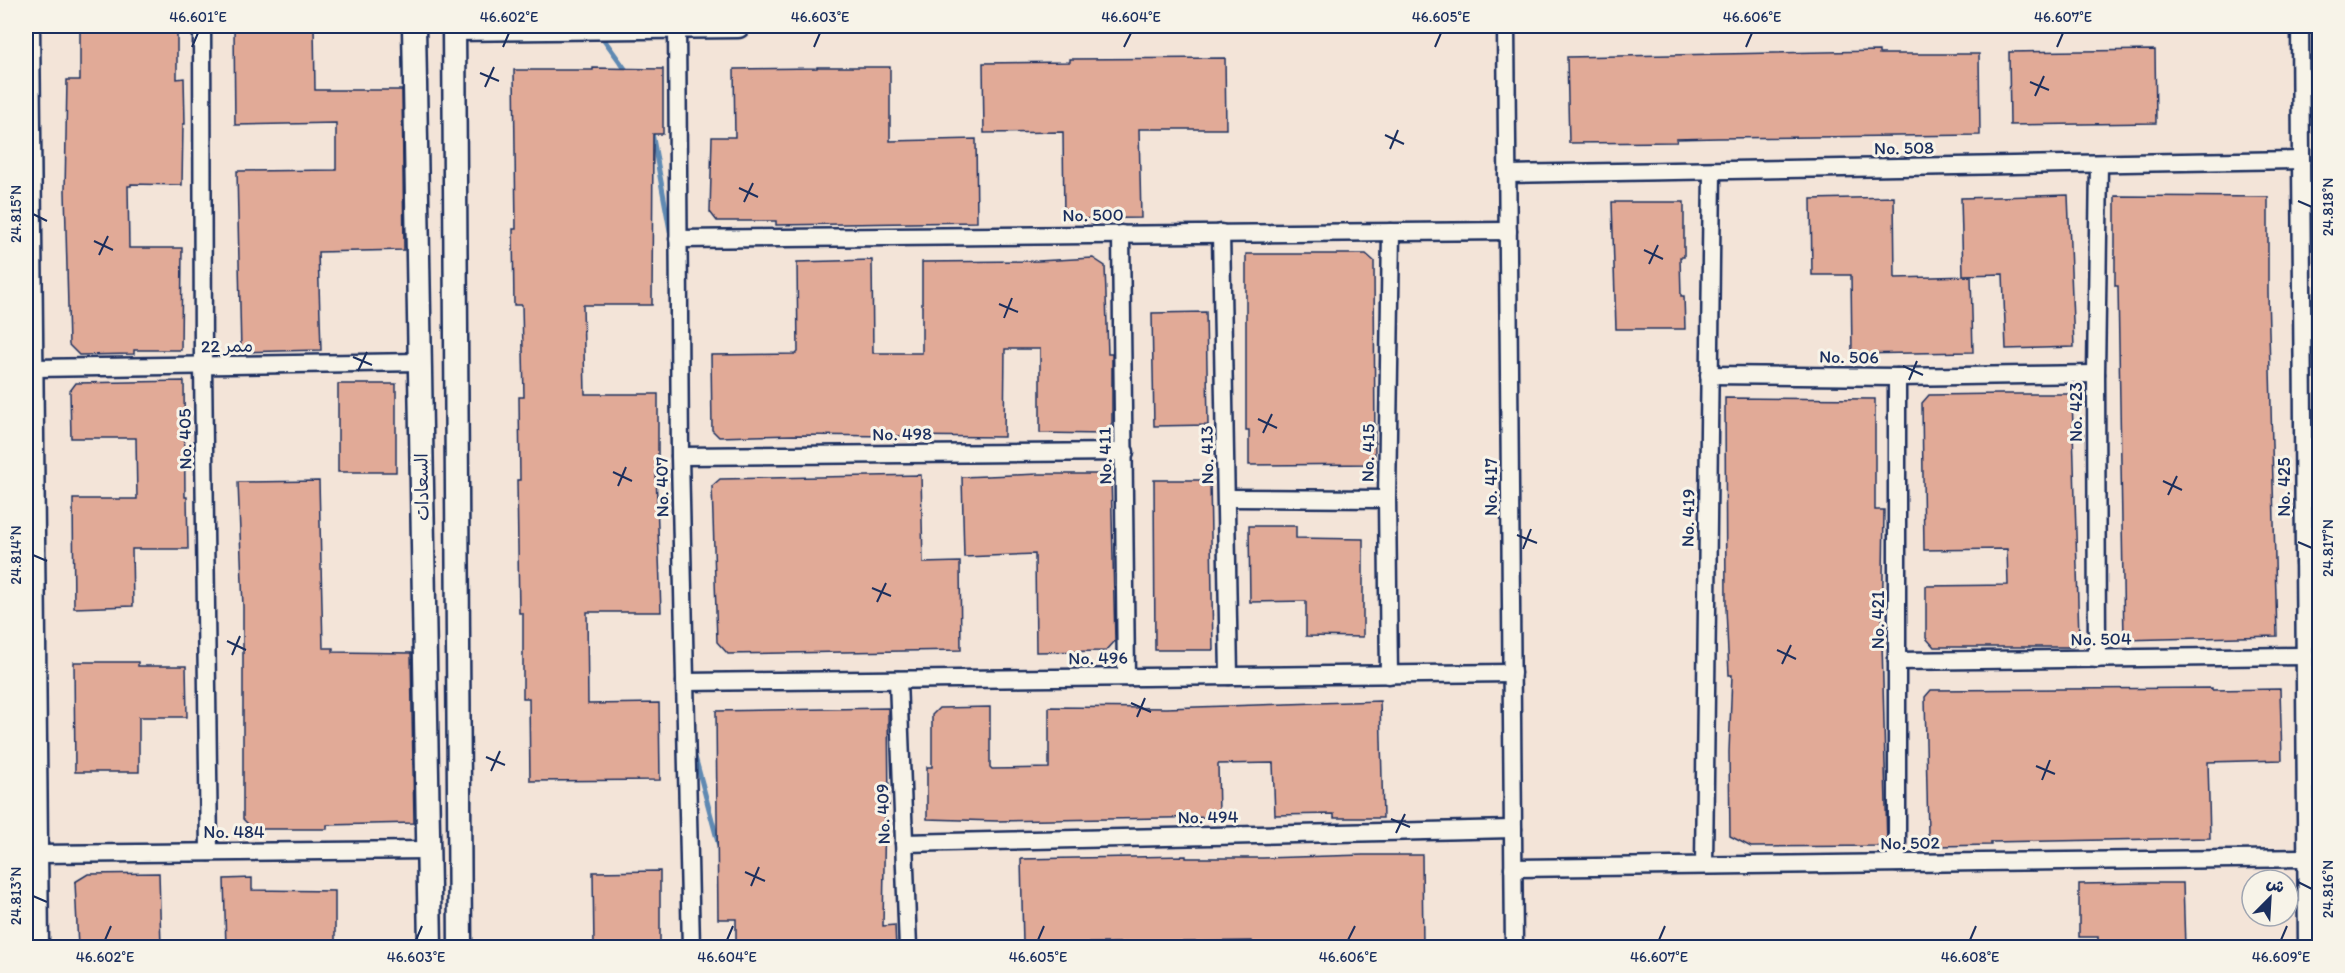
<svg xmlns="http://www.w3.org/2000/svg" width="2345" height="973" viewBox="0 0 2345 973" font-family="Itim,'Playpen Sans Arabic',sans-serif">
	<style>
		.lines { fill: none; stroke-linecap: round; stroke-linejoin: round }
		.stream { stroke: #5e89b2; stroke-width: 5 }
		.building { fill: #e1aa97; stroke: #1b2f5e; stroke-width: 1.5 }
		.street-casing { stroke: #1b2f5e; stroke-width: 21 }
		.secondary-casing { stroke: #1b2f5e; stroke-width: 27 }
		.street { stroke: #f7f3e8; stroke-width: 16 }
		.secondary { stroke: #f7f3e8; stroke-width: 22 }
		.ticks { fill: none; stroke: #1b2f5e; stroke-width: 2 }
		.labels { text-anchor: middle; stroke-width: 6; stroke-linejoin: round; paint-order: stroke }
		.street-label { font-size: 18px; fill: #1b2f5e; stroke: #f7f3e8 }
		.neatline { fill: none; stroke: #1b2f5e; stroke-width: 2 }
		.ticks-label { font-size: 15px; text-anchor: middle; fill: #1b2f5e }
	</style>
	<rect width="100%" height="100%" fill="#f3e4d8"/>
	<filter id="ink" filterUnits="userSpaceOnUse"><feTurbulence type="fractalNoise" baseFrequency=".0167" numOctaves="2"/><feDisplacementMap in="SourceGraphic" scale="12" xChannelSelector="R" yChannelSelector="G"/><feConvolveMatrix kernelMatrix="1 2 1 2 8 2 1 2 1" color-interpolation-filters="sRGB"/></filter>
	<g filter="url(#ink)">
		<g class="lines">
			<g class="stream">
				<path d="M600,34l28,39"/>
				<path d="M652,133l19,103"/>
				<path d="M694,753l25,93"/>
			</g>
		</g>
		<g class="building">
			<path d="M80,26h97v53l7,-1 1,46h-2l-1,61 -51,-1v2h-3l1,62h53l-1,102h-47v4l-55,1 -10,-10 -4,-154 2,-111h13z"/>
			<path d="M234,26h80l1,64h87l2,160 -86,2 3,98 -80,2 -4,-181 99,-1v-47l-101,2z"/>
			<path d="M2155,50l1,73 -146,2 -1,-73z"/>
			<path d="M1879,51v3h100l1,81 -262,3 -42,1 1,3 -108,1 -2,-86z"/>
			<path d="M1225,58l1,71h-87l2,89 -77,1 -1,-87 -79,1 -1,-70 87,-1v-3z"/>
			<path d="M817,67h73v74l86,-2 1,83 -201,3v-4h-59l-7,-9 2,-75h23l-1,-68 83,-1z"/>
			<path d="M593,68l70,1v65h-10l-1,171h-69l2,89h73v78h-2l5,140h-74l1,92 71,-1 1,77 -130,1 -1,-83h-6v-85h-4l-2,-133h3l-1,-83h5l-2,-92h-8l-1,-76h3l-2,-159h79z"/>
			<path d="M2068,195l6,152 -68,2 -3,-75 -40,1 -2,-77z"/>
			<path d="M2115,196l153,1v96l9,343 -153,4 -6,-354h-3z"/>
			<path d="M1894,197l1,81 76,-2 2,76 -121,2 -1,-79h-39l-1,-76z"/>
			<path d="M1612,202h72v55h-4l1,39h3l1,33h-69z"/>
			<path d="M1246,254h120l8,7 1,203 -126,1v-35h-3z"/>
			<path d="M1093,258l12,8 3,88h4v69l-7,11 -65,-1v-84h-35l-1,88 -211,-2 -74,2 -7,-7 -1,-75 85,-1 2,-2 -1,-90 75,-2 1,93h49v-91l116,-1z"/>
			<path d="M1206,312l2,113 -54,1 -2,-113z"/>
			<path d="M184,381l1,116h2l1,52h-56l1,57 -59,2 -1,-109h64l-1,-61h-65l-1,-47 6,-8z"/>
			<rect x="338" y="384" width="58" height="88"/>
			<path d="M2002,394h70l7,244 -7,9h-138l-8,-9v-52l82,-1 -1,-36 -83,1 -2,-147 7,-8z"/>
			<path d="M1725,398l150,1v111h9l-2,132 5,204 -136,1 -21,-11 -1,-84 3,-77h-3l-3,-67z"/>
			<path d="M1039,474h72l4,167 -9,10 -70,1 -1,-98 -71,3 -2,-80z"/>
			<path d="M921,475l2,88 37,-1 1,88 -233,4 -11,-12 -5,-156 8,-7z"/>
			<path d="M1154,480h56l3,170h-58z"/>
			<path d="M319,481l4,167h10v4l78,1 3,170 -87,2v4h-74l-10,-10v-212l-5,-125z"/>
			<path d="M1249,526h47v12l67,1v98l-57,-1v-35l-56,1z"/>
			<path d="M74,662h64v4h48l1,51h-48v55h-64z"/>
			<path d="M2212,688v2l68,-1 2,71 -74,2 2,76 -219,4v3l-54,1 -9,-12 -3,-137 6,-7z"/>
			<path d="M1380,701l3,117h-49v-4l-59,1 -2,-52 -55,1 1,53 -222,4 -70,-2v-52h5v-52l7,-7 51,-1v60l2,2 57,-1v-61l117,1z"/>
			<path d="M888,708l1,98h-4l-2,120 12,-1 1,23h-160v-29h-18l-2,-208z"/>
			<path d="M1363,855h59l1,93h-170l-1,-7 -229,3 -2,-85 165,-3v2h77z"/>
			<path d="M660,871v77h-66l-1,-76z"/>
			<path d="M159,873l2,75h-83l-3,-66 13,-8z"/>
			<path d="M252,878v12l83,1v57h-109l-2,-69z"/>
			<path d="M2145,883h38l2,65h-87v-11h-19v-53z"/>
		</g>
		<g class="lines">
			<defs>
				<g id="street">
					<path d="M31,26l9,922"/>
					<path d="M202,26l1,340 6,486"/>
					<path d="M677,26l3,430 11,492"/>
					<path d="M1506,26l8,922"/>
					<path d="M2300,26l7,922"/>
					<path d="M1507,174l794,-14"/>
					<path d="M1221,233l8,443"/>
					<path d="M1121,234l5,443"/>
					<path d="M678,239l830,-8"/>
					<path d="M35,368l385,-6"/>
					<path d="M1709,375l188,2 199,-3"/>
					<path d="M1897,377v486"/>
					<path d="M680,456l445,-4"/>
					<path d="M1227,498l160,1"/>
					<path d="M2304,563h16"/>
					<path d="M2097,659l-1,-285 3,-210"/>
					<path d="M1897,661l408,-5"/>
					<path d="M1389,675l-2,-176 4,-267"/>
					<path d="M898,680l10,268"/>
					<path d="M685,682l827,-9"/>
					<path d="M904,843l609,-14"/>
					<path d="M39,854l390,-4"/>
					<path d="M1704,865l8,-694"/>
					<path d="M1513,868l793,-10"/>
				</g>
				<g id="secondary">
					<path d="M414,26l16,922"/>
					<path d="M454,26l6,922"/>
					<path d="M454,29l284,-3"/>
				</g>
			</defs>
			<use href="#street" class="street-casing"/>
			<use href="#secondary" class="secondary-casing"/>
			<use href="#street" class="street"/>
			<use href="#secondary" class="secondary"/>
		</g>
	</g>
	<path class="ticks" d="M192,47l6,-14M503,47l6,-14M814,47l6,-14M1124,47l7,-14M1435,47l6,-14M1746,47l6,-14M2057,47l6,-14M480,73l19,8M2030,82l19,8M485,87l9,-20M2035,96l9,-20M1385,135l19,9M1390,149l8,-19M739,188l19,9M2298,201l14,6M744,202l9,-19M33,214l14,7M94,241l19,9M1644,250l19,9M99,255l9,-19M1649,264l9,-19M999,304l19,8M1004,318l8,-20M353,357l19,8M1903,366l20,9M358,371l9,-19M1909,380l8,-19M1258,419l19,9M1263,433l9,-19M613,472l19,9M2163,481l19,9M618,486l8,-19M2168,495l9,-19M1517,535l20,8M2298,542l14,6M1523,549l8,-20M33,555l14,6M872,588l19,8M877,602l9,-19M227,641l19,9M1777,650l19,9M232,655l8,-19M1782,664l9,-19M1131,703l20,9M1137,717l8,-19M486,757l19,8M2036,766l19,8M491,771l9,-20M2042,780l8,-20M1391,819l19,8M1396,833l9,-19M745,872l20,9M2298,882l14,7M751,886l8,-19M33,896l14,6M105,940l6,-14M416,940l6,-14M727,940l6,-14M1038,940l6,-14M1348,940l7,-14M1659,940l6,-14M1970,940l6,-14M2281,940l6,-14"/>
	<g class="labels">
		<g class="street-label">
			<text transform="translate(1904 148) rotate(-1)" y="6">No. 508</text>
			<text transform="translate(1093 215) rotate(-1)" y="6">No. 500</text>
			<text transform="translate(227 346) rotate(-1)" y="6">ممر 22</text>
			<text transform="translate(1849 357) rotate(1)" y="6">No. 506</text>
			<text transform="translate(2076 412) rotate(-90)" y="6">No. 423</text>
			<text transform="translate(902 434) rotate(-1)" y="6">No. 498</text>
			<text transform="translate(185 439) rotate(-91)" y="6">No. 405</text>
			<text transform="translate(1368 453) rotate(-89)" y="6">No. 415</text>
			<text transform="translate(1207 455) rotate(-91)" y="6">No. 413</text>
			<text transform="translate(1105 456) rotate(-91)" y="6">No. 411</text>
			<text transform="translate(422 487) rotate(-91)" y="6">السعادات</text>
			<text transform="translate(662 487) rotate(-91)" y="6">No. 407</text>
			<text transform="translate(1491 487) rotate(-90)" y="6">No. 417</text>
			<text transform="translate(2284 487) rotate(-90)" y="6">No. 425</text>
			<text transform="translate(1688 518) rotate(-89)" y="6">No. 419</text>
			<text transform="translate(1878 620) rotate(-90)" y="6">No. 421</text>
			<text transform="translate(2101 639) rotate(-1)" y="6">No. 504</text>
			<text transform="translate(1098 658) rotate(-1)" y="6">No. 496</text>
			<text transform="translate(883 814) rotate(-92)" y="6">No. 409</text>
			<text transform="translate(1208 817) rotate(-1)" y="6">No. 494</text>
			<text x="234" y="838">No. 484</text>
			<text transform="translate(1910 843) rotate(-1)" y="6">No. 502</text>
		</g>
	</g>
	<rect width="2345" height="973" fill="none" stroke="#f7f3e8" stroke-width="66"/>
	<g transform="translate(2270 898) rotate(24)"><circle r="28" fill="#f7f3e8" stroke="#9fa5b1" stroke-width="1.5"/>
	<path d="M0-4.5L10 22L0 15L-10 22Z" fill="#1b2f5e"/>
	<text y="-9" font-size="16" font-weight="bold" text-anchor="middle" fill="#1b2f5e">ش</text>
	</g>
	<rect x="33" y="33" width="2279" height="907" class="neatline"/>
	<g class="ticks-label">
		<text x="198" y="22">46.601°E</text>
		<text x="509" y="22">46.602°E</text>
		<text x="820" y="22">46.603°E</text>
		<text x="1131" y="22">46.604°E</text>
		<text x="1441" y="22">46.605°E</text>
		<text x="1752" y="22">46.606°E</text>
		<text x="2063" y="22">46.607°E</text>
		<text transform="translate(2328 207) rotate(-90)" y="5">24.818°N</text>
		<text transform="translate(16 214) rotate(-90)" y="5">24.815°N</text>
		<text transform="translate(2328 548) rotate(-90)" y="5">24.817°N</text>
		<text transform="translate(16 555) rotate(-90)" y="5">24.814°N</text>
		<text transform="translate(2328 889) rotate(-90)" y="5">24.816°N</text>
		<text transform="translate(16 896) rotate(-90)" y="5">24.813°N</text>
		<text x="105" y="962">46.602°E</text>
		<text x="416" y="962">46.603°E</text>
		<text x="727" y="962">46.604°E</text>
		<text x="1038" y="962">46.605°E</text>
		<text x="1348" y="962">46.606°E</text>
		<text x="1659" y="962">46.607°E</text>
		<text x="1970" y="962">46.608°E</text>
		<text x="2281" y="962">46.609°E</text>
	</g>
</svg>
